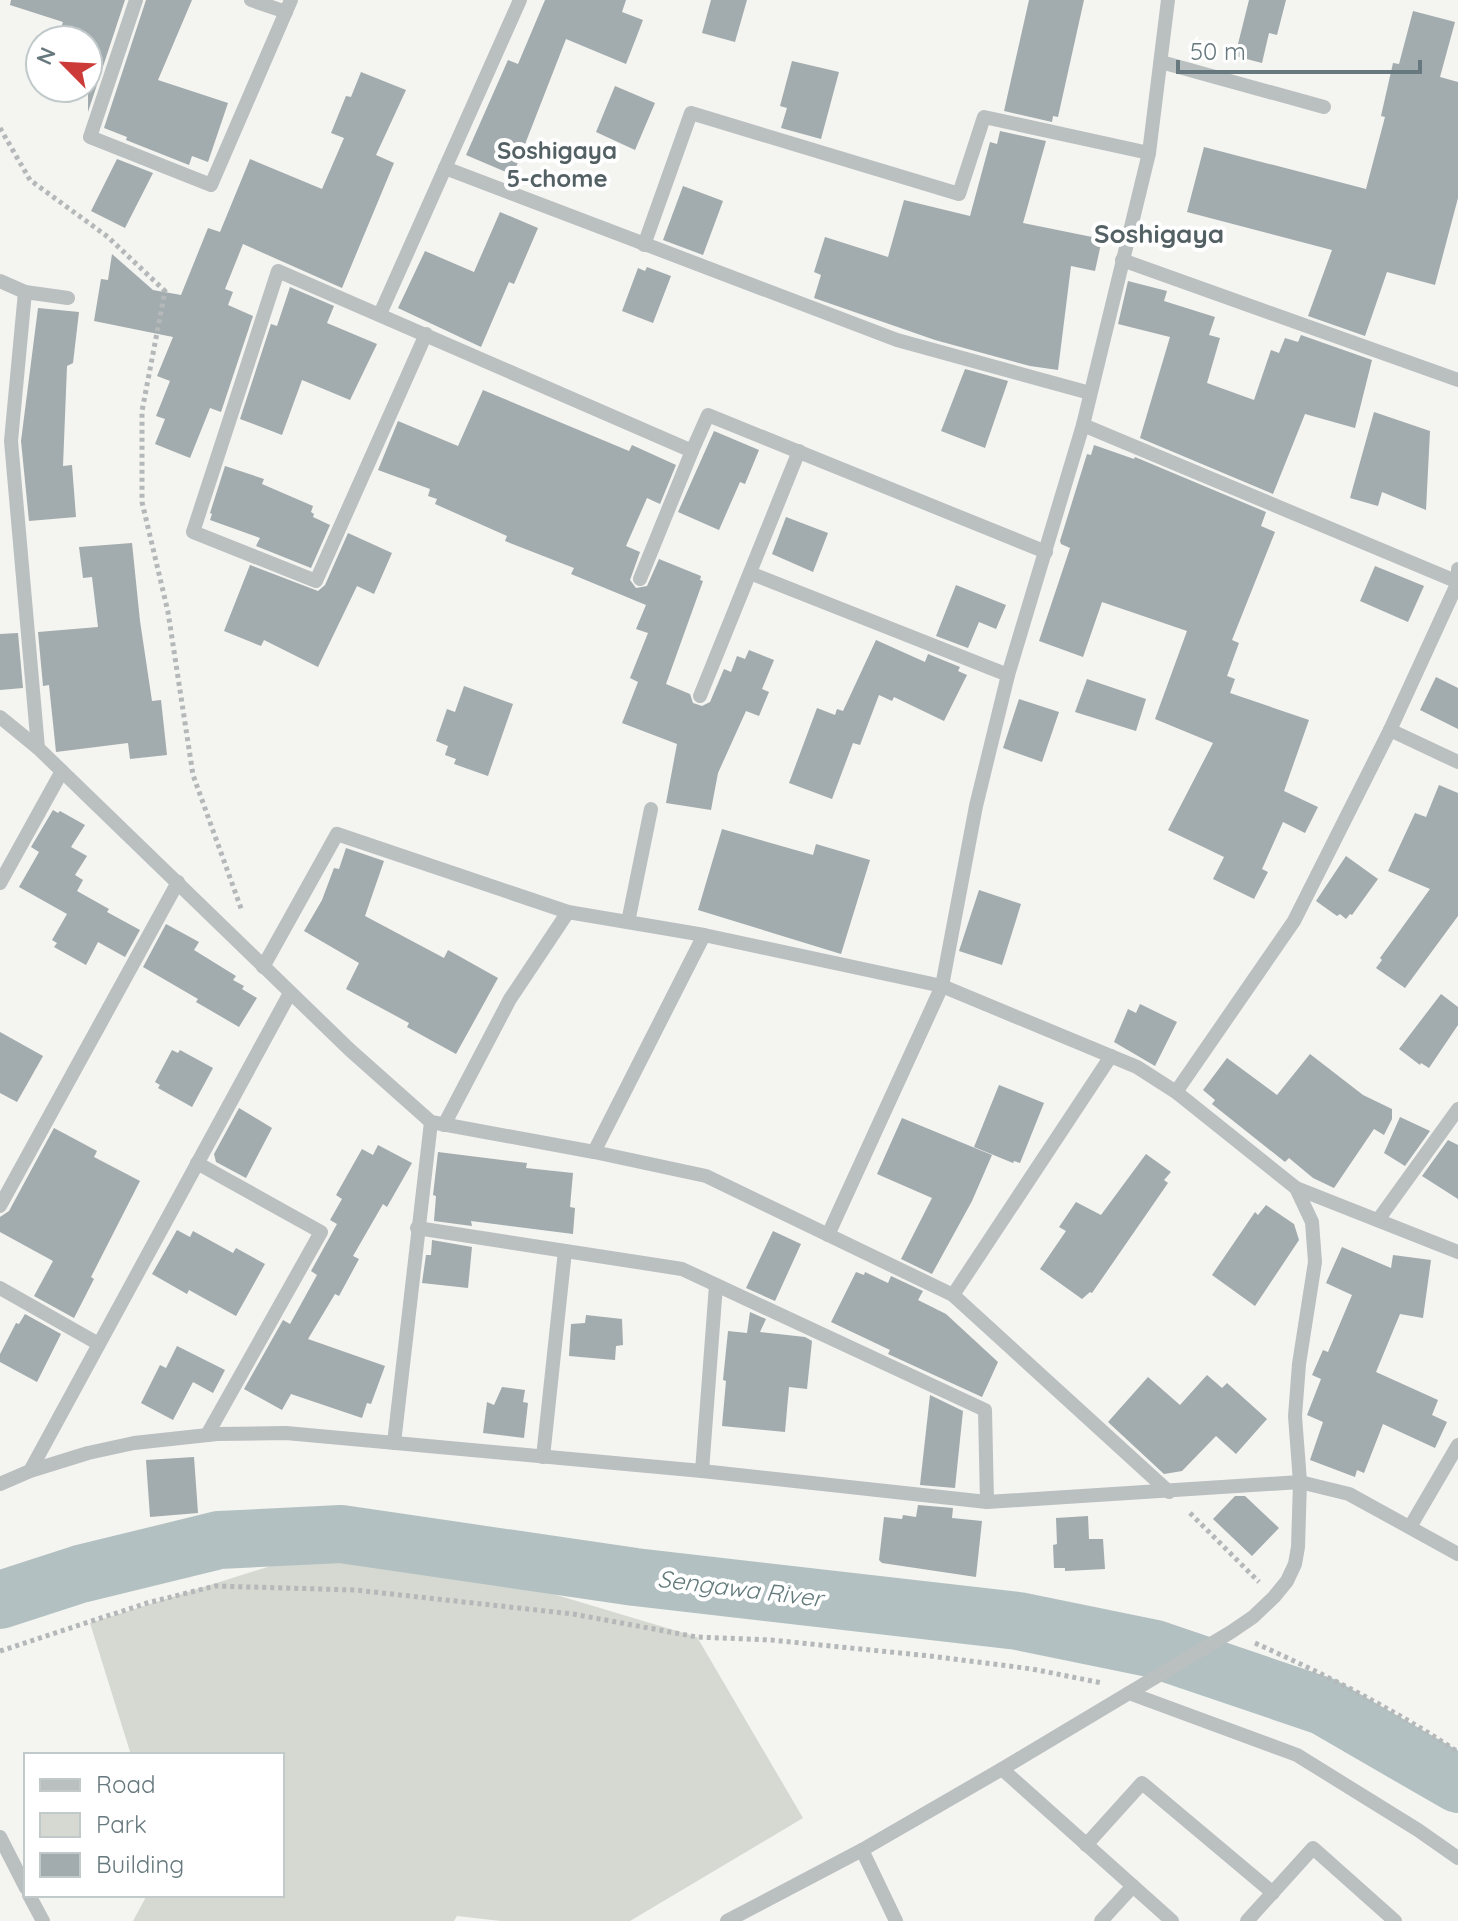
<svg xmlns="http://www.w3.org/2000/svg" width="1458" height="1921" viewBox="0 0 1458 1921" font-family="Quicksand,sans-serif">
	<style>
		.green { fill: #d5d9d1 }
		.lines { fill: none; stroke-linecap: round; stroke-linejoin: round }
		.river { stroke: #b2c0c1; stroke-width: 58 }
		.building { fill: #a2abad }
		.path { stroke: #b4b8b9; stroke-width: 5; stroke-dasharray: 4 4; stroke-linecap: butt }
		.minor { stroke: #babfc0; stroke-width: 14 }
		.labels { text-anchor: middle; stroke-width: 8; stroke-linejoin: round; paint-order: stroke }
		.neighbourhood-label { font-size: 24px; font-weight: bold; fill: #546164; stroke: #fff }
		.water-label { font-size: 24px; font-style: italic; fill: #637a7b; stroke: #fff }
		.quarter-label { font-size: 26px; font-weight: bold; fill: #546164; stroke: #fff }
	</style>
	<rect width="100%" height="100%" fill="#f4f4f1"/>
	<path class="green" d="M362,1537l335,100 106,181 -173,103h-129l-44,-5 -3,5h-321l14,-26h135v-140h-151l-41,-132z"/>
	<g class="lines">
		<path class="river" d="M0,1600l80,-26 139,-34 122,-6 294,43 383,44 137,28 168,57 135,78"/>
	</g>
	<g class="building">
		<path d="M11,0h114l-37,112v-72h-18l-12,-4 5,-14 -53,-17z"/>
		<path d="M146,0h46l-34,80 70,23 -20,59 -16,-6 -3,9 -63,-25 1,-3 -23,-9z"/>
		<path d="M545,0h81l-4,12 21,8 -17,44 -60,-25 -53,136 -47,-20 42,-95 10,4z"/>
		<path d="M711,0h36l-12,42 -33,-9z"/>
		<path d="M1029,0h55l-26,117 -5,-1 -1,6 -48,-11z"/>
		<path d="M1249,0h37l-9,35 -8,-2 -7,30 -27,-7z"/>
		<path d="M1413,11l42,11 -15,55 18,5v116l-23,87 -48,-13 -22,64 -57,-20 24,-66 -145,-38 17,-65 162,42 19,-72 -4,-1 12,-53 6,1z"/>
		<path d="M792,61l47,11 -18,67 -40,-11 6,-20 -7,-2z"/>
		<path d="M361,72l45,18 -30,65 18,8 -52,125 -99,-44 -18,45 8,3 -5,13 25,11 -32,96 -11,-4 -20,50 -35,-14 10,-25 -9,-3 14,-35 -13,-5 16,-39 -79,-16 7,-42 7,1 4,-26 41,36 28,5 27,-67 12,4 30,-73 72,30 22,-51 -13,-5 15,-37 5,1z"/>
		<path d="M615,86l40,17 -20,47 -39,-18z"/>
		<path d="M1000,131l46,10 -23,82 79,16 -7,32 -24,-5 -13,104 -28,-4 -95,-26 -121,-42 7,-23 -7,-3 11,-35 63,20 16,-57 66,16 20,-74 7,2z"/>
		<path d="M117,159l36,14 -28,55 -34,-17z"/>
		<path d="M683,186l40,15 -20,54 -40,-15z"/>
		<path d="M500,212l38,16 -24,56 -5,-2 -28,65 -83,-39 27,-57 49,21z"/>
		<path d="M647,267l24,9 -18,47 -31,-12 16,-43 7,3z"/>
		<path d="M1128,281l39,10 -3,10 51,16 -6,18 11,3 -13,45 47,17 17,-50 8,3 6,-15 13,4 3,-7 71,25 -17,68 -50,-14 -32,80 -133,-56 30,-101 -52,-13z"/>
		<path d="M290,287l44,19 -7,17 50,21 -27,56 -48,-20 -20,55 -42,-16 31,-95 6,2z"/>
		<path d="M38,308l41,4 -6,51 -6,3 -4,100 9,-1 4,52 -47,4 -8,-80z"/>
		<path d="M965,369l43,12 -23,67 -44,-17z"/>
		<path d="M483,390l146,61 3,-6 44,20 -16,39 -13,-6 -21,48 14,6 -10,28 6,8 11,-2 12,-27 42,17 -1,4 3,1 -37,103 24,10 3,9 9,3 8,-4 14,-33 7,3 6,-16 8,3 4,-9 25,10 -12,29 7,3 -10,24 -13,-5 -28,62 -7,37 -45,-7 11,-59 -55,-21 16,-41 -8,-4 18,-45 -12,-4 10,-24 -75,-31 3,-6 -69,-27 2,-5 -72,-32 2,-5 -9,-3 2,-7 -52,-19 20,-49 60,25z"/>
		<path d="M1374,412l56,19 -4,79 -44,-18 -4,14 -28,-8z"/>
		<path d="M714,431l45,19 -14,34 -5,-2 -21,48 -41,-18z"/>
		<path d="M1094,445l40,14 1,-2 131,55 -5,14 14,6 -43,108 7,3 -12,33 8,3 -5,14 79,27 -25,71 34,16 -13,26 -22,-11 -21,47 6,3 -14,27 -41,-20 11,-22 -56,-27 45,-87 -58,-24 32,-88 -85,-29 -19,55 -44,-16 31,-93 -9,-4 -1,-3 27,-87 4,1z"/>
		<path d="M225,466l39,13 -2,5 51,22 -2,6 3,2 -1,3 17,8 -19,43 -55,-22 4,-8 -50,-18 2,-6 -2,-1z"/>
		<path d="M786,517l42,16 -15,39 -41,-18z"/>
		<path d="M348,533l44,20 -18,41 -17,-8 -39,81 -54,-27 -3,6 -37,-15 26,-66 68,26 7,-6z"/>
		<path d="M132,543l8,78 12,80 9,-1 6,55 -37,4 -2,-16 -72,9 -7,-67 -6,1 -5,-54 60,-5 -6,-50 -9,1 -4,-31z"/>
		<path d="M1375,566l49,20 -16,36 -48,-21z"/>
		<path d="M956,585l50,20 -10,24 -17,-7 -11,26 -32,-12z"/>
		<path d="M18,633l5,55 -23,2v-56z"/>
		<path d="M876,640l49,22 3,-8 32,13 -2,4 9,4 -23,46 -50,-24 -2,4 -13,-6 -19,50 -7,-2 -21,56 -43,-16 28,-75 18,7 2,-6 6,2z"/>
		<path d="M1436,677l22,11v41l-38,-19z"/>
		<path d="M1087,679l59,20 -10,32 -61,-19z"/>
		<path d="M464,686l49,18 -25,72 -34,-12 2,-5 -11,-4 3,-9 -12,-5 11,-32 8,3z"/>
		<path d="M1019,699l40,13 -17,50 -39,-14z"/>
		<path d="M1439,785l19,8v123l-53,72 -29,-20 6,-8 -2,-2 50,-69 -42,-18 27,-58 11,4z"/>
		<path d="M53,810l5,3 2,-2 25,14 -14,22 16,9 -12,19 8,5 -6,11 32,18 -2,3 33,18 -15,27 -27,-15 -12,23 -32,-18 3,-4 -5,-3 15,-26 -48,-27 20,-35 -8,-5z"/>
		<path d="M722,829l91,26 3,-11 54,16 -29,94 -143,-44z"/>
		<path d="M346,848l38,13 -19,55 79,42 4,-8 50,28 -42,76 -49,-27 2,-4 -63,-34 13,-26 -55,-32 18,-31 12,-32 5,1z"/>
		<path d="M1346,856l32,23 -26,36 -2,-1 -4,5 -6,-5 -3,2 -21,-15z"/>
		<path d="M979,890l42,14 -19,61 -43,-14z"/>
		<path d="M166,924l33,18 -5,8 42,26 -3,4 11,6 -2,3 15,9 -18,29 -43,-25 2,-3 -55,-32z"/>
		<path d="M1441,994l17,13v18l-29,43 -8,-5 -1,2 -21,-16z"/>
		<path d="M1140,1004l37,18 -22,44 -41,-24 14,-33 8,4z"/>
		<path d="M0,1032l43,24 -26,46 -17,-9z"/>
		<path d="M172,1050l6,3 2,-3 33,18 -21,39 -34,-19 2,-3 -5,-3z"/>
		<path d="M1310,1054l53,41 29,14v10l-8,16 -10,-6 -40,59 -21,-10 -24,-20 -4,4 -73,-58 3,-4 -12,-10 24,-32 50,37z"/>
		<path d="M999,1085l45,18 -24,60 -6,-2 -1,2 -39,-16z"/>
		<path d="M239,1108l33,20 -26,50 -30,-16 -2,-8z"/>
		<path d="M1400,1117l30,14 -25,35 -21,-13z"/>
		<path d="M902,1118l90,37 -20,46 -40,73 -31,-15 31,-61 -55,-24z"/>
		<path d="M54,1128l43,23 -3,6 46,24 -49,96 3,2 -20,39 -40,-22 19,-35 -53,-29v-15l9,-6z"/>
		<path d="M1448,1140l10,5v54l-36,-23z"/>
		<path d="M378,1145l34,18 -25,44 -4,-3 -30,52 6,3 -20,37 -4,-2 -27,45 77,27 -14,38 -4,-1 -5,15 -71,-24 -9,16 -38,-21 39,-69 7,4 27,-49 -6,-4 26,-47 -7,-4 12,-21 -6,-4 26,-46 11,6z"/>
		<path d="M438,1152l89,11 -1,5 47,5 -3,34 5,1 -2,26 -102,-13 1,5 -38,-5 2,-25 -3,-1z"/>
		<path d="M1146,1154l25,18 -7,8 4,3 -76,110 -2,-1 -8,7 -42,-30 26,-38 -7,-4 17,-25 25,13z"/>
		<path d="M1266,1205l28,19 5,16 -44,66 -43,-31 43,-63 3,3z"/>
		<path d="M177,1230l13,7 3,-6 40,22 3,-5 29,16 -29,52 -47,-26 -2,4 -35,-20z"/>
		<path d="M773,1231l28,13 -26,57 -29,-13z"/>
		<path d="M432,1240l40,7 -4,41 -46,-5 4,-28h5z"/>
		<path d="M1342,1247l49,21 2,-13 38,5 -8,58 -23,-4 -24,58 62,28 -6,15 15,7 -12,26 -52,-24 -19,49 -7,-3 -2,7 -45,-17 13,-38 -16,-7 14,-36 -9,-4 11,-25 5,2 24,-57 -26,-12z"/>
		<path d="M856,1272l8,3 1,-3 23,11 3,-7 32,15 -5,9 28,14 52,48 -16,35 -94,-43 2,-4 -59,-28z"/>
		<path d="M750,1312l16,7 -6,13 45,5 7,4 -5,48 -18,-2 -4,45 -63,-6 4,-45 -3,-1 5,-49 19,2z"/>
		<path d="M25,1314l36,20 -24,48 -37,-20v-8l16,-31 3,1z"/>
		<path d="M586,1315l36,4 1,26 -7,1 -1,14 -46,-4 2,-32 14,-1z"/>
		<path d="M177,1346l48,24 -12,23 -20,-11 -20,38 -32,-17 19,-38 6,3z"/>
		<path d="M1207,1375l15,13 5,-5 40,36 -31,35 -20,-18 -34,35 -18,3 -56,-52 40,-45 32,28z"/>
		<path d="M502,1387l23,3 -2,12 5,1 -4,35 -41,-5 4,-31 7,3z"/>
		<path d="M930,1395l33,16 -8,77 -35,-3z"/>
		<path d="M194,1457l4,56 -48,4 -4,-57z"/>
		<path d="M1235,1496h10l34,32 -27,28 -39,-37z"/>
		<path d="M918,1505l35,3 -1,10 30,3 -6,56 -94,-14 -3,-3 5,-43 18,2 1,-4 13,2z"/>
		<path d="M1088,1516l1,23h14l2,30 -40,2v-3h-11l-1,-23 4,-1 -1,-26z"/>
	</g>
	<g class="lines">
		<g class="path">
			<path d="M0,128l30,52 78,57 57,54 -23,120v91l26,110 25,163 49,136"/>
			<path d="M1190,1513l69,69"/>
			<path d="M1255,1643c71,32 139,66 203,109"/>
			<path d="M0,1651l147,-48 68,-17 140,4 218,24 124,23 74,3 159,16 102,13 70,14"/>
		</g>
		<g class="minor">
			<path d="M136,0l-46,137 121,48 80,-185"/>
			<path d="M251,0l35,12"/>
			<path d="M1161,62l163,45"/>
			<path d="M445,168l452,172 193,53"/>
			<path d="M644,245l47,-132 268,81 25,-77 165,36"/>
			<path d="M1122,260l336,120"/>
			<path d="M0,281l25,11 43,6"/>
			<path d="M25,292l-14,149 27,307"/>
			<path d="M380,314l140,-314"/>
			<path d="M426,334l-110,247 -123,-49 85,-261 414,180 16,-36 338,137"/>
			<path d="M1083,425l375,157"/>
			<path d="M750,573l258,102"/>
			<path d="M640,579l52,-128"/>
			<path d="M700,696l99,-245"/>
			<path d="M0,717l38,31 312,302 81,72 163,30 112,24 247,119 216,197"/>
			<path d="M1390,730l68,32"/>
			<path d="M0,883l62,-112"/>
			<path d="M628,922l23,-113"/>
			<path d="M263,967l74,-133 231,78"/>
			<path d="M1176,1092l118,-171 96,-191 68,-148v-13"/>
			<path d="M444,1125l66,-126 58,-87 136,23 238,51 195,81 39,25 120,96 16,34 3,40 -16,102 -4,52 5,66 -2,65 -3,17 -8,17 -13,16 -21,20 -22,15 -229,137 -140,81 -135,71"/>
			<path d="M594,1152l110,-217"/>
			<path d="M197,1163l124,69 -114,203"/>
			<path d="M1296,1188l162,64"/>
			<path d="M0,1206l178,-324"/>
			<path d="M1378,1220l80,-111"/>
			<path d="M417,1228l265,41 303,141 2,92"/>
			<path d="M828,1235l114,-249 34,-180 32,-131 75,-250 66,-272 19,-153"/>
			<path d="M0,1288l97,55"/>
			<path d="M953,1295l158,-239"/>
			<path d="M394,1443l37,-321"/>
			<path d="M543,1457l22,-206"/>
			<path d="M30,1471l260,-478"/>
			<path d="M702,1471l14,-186"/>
			<path d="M0,1484l30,-13 58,-18 46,-10 83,-9 69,-1 416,38 285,31 313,-20 49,12 109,60"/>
			<path d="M1410,1527l48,-82"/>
			<path d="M1129,1693l168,62 121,75 40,28"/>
			<path d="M1002,1769l170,152"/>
			<path d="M0,1837l26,51"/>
			<path d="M1086,1845l56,-62 131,110"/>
			<path d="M862,1850l34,71"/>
			<path d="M29,1895l14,26"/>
			<path d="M1101,1921l32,-35"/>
			<path d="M1247,1921l66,-73 82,73"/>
		</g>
	</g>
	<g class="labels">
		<g class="neighbourhood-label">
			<text x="557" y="159">Soshigaya<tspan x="557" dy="28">5-chome</tspan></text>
		</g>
		<g class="water-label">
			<text transform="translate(740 1589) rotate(7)" y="8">Sengawa River</text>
		</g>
		<g class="quarter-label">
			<text x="1159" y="243">Soshigaya</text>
		</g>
	</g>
	<rect x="24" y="1753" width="260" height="144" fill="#ffffff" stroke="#c2c9cb" stroke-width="2"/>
	<rect x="40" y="1779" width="40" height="12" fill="#babfc0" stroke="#c2c9cb" stroke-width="2"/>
	<text x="96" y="1793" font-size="24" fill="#67797e">Road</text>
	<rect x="40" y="1813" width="40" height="24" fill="#d5d9d1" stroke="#c2c9cb" stroke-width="2"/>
	<text x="96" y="1833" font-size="24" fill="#67797e">Park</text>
	<rect x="40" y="1853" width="40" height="24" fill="#a2abad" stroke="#c2c9cb" stroke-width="2"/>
	<text x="96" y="1873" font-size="24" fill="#67797e">Building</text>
	<g transform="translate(64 64) rotate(294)"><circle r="38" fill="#ffffff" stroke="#c2c9cb" stroke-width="2"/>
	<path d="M0-6L14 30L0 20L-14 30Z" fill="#cd3b38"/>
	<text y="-12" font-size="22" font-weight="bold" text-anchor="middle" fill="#67797e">N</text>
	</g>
	<path d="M1178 60v12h242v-12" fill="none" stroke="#67797e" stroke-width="4"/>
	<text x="1190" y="60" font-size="24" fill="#67797e" stroke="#ffffff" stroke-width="6" paint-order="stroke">50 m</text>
</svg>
